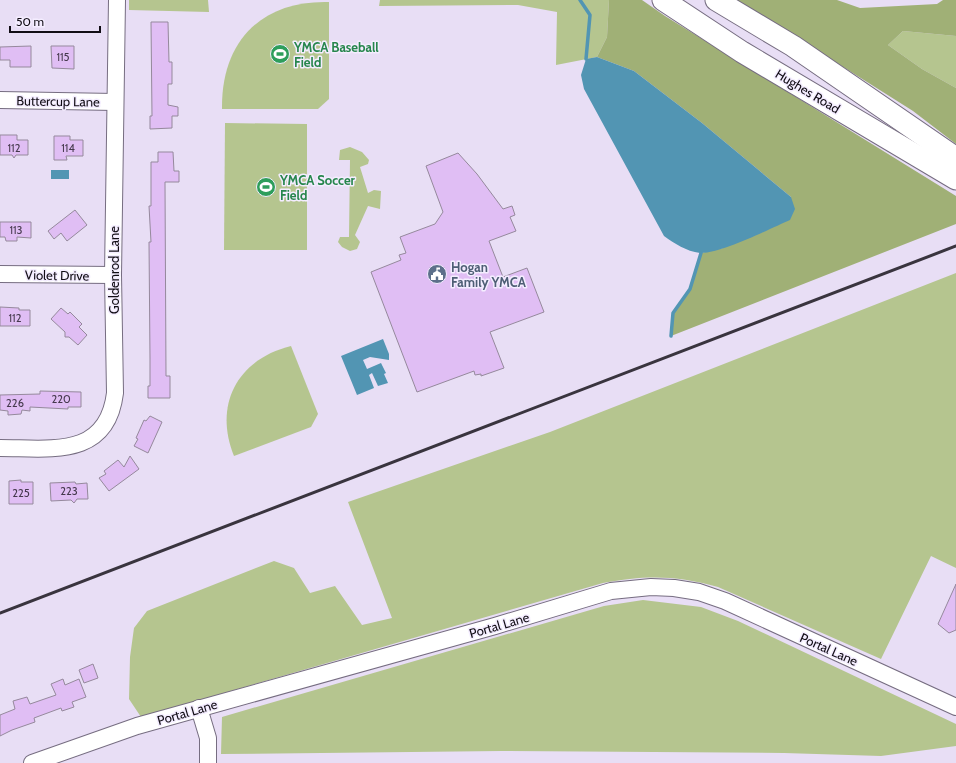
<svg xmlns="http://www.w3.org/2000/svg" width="956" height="763" viewBox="0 0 956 763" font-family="Cabin,sans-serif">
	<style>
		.green { fill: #b5c58f }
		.forest { fill: #a0b076 }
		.water { fill: #5295b3 }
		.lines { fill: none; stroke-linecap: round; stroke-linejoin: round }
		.stream { stroke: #5295b3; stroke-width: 3.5 }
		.building { fill: #e0bef4; stroke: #95899c }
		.minor-casing { stroke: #766d81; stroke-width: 18 }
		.major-casing { stroke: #766d81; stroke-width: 23 }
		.minor { stroke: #fff; stroke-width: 16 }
		.major { stroke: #fff; stroke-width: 21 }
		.rail { stroke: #39343e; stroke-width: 3 }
		.labels { text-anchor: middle; stroke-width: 3; stroke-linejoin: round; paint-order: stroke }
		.number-label { font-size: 11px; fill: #45394d }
		.leisure-label { font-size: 13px; font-weight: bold; fill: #27864d; stroke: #f4edff; text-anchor: start }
		.street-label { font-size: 13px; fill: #110d15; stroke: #f4edff }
		.service-label { font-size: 13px; font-weight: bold; fill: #4e5e75; stroke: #f4edff; text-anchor: start }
	</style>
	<rect width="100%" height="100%" fill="#e8def5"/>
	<g class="green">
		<path d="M129,0h79l1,12 -80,-2z"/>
		<path d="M380,0h229l-2,37 -10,20 -41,8 1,-53 -39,-7 -139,1z"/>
		<path d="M329,2v97l-11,10h-96c-1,-67 39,-109 107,-107z"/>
		<path d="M903,31l53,5v52l-34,-19 -34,-24z"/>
		<path d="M225,123l82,1v126h-83z"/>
		<path d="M350,147l12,5 7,8 -1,4 -8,3 8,26 6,-3 7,1 -1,18 -12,-3 -13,29 5,7 -3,7 -7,2 -8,-4 -4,-5 2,-5h9l1,-77h-11l1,-10z"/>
		<path d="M956,273v295l-25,-12 -50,103 -163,-72c-42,-12 -73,-12 -115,-4l-462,134 -12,-18 1,-42 4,-29 13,-17 127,-50 20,7 16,25 25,-7 27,39 30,-7 -44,-116 202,-70z"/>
		<path d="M291,346l27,68 -7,13 -77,29c-21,-52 4,-97 57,-110z"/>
		<path d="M643,600l58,7 37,14 218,103v22l-75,10 -97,-3 -283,-2 -280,3 1,-37 382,-111z"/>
	</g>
	<g class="forest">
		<path d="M609,0h33l23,16 291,180v28l-285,112 2,-23 17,-24 11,-36 22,-5 68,-51 -89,-74 -68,-52 -37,-14 10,-20z"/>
		<path d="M737,0h100l23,8 77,-4 6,-4h13v36l-53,-5 -15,14 34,24 34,19v56l-43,-33z"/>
	</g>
	<g class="water">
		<path d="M597,57l37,14 68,52 89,74 4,12 -5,11c-21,9 -69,34 -90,33 -14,-2 -25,-9 -36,-17l-80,-147 -3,-14 5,-16z"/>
		<rect x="51" y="170" width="18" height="9"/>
		<path d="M383,339l6,15v6l-19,-3 -7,3 4,9 14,-6 5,10 -2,1 4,9 -10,3 -6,-13 -3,2 5,13 -17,7 -16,-39z"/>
	</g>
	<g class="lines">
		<g class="stream">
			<path d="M580,0l10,15 -4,44"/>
			<path d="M671,336l2,-23 17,-24 11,-36"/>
		</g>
	</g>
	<g class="building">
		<path d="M151,22h17l1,40h3v22h-4v21l10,2v9h-6v12l-22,1v-13h2z"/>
		<path d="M31,46v21h-21v-7h-10v-13z"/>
		<path d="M51,46h23v23l-22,-1z"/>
		<path d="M0,135h17v5h11v15h-12l-2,3 -2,-3h-12z"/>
		<path d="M54,136h16v4h13v16h-17l1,4h-13z"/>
		<path d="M158,152h15l1,19h5v11h-14l1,194h4v22h-22v-12h2v-27l-1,-117h2l-2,-36h2v-44h7z"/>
		<path d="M458,153l19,21 26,35 9,-3 3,9 -5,2 6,14 -27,10 14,36 24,-9 17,44 -54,20 14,36 -23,8v-2l-6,1 -1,-4 -57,21 -46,-120 30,-12 -2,-5 7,-2 -6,-16 35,-13 8,-12 -17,-46z"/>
		<path d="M75,210l12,15 -20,16 -6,-8 -7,6 -6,-8z"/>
		<path d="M0,222h31v16l-14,-1v4h-11l-1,-4h-5z"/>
		<path d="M0,307l19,1v2h11v16h-30z"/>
		<path d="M61,308l7,6 2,-2 12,12 -3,3 8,8 -9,10 -9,-8h-4v-5l-14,-13z"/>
		<path d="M40,391l41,1v15h-13v2l-38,-2v4l-8,-1 -1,4 -13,1v-4l-8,-1v-15l40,-1z"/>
		<path d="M150,416l12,6 -14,31 -14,-7 4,-7 -2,-1 8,-18 2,1z"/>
		<path d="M130,456l9,13 -30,22 -10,-13 7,-4 -2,-3 14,-11 6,7z"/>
		<path d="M21,480v2h12v22h-24v-23z"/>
		<path d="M75,482l1,2 11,-1 1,16h-11l-3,4 -3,-3 -20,1 -1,-18z"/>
		<path d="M956,584v46l-7,3 -11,-9z"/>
		<path d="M93,664l5,14 -14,5 -5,-13z"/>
		<path d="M63,679l2,6 14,-6 7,18 -14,5 2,5 -12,4 -1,-3 -27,10 1,4 -23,8 -12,6v-21l15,-6 -2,-8 14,-4 3,7 26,-9 -5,-11z"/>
	</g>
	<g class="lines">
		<defs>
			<g id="minor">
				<path d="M0,100l115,2"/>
				<path d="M0,274l113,1"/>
				<path d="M0,448c50,0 107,11 115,-55l-2,-118 4,-275"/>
				<path d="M199,708l9,30v25"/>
				<path d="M32,763l105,-37 358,-100 116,-35 40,-4 23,1 25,4 26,9 231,106"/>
			</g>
			<g id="major">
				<path d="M663,0l79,52 214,127"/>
				<path d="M716,0l77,46 163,112"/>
			</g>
		</defs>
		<use href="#minor" class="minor-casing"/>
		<use href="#major" class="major-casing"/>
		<use href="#minor" class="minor"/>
		<use href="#major" class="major"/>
		<path class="rail" d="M0,613l956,-367"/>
	</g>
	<defs>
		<symbol id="stadium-disc" viewBox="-11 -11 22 22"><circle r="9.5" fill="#2e9e5b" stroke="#f4edff"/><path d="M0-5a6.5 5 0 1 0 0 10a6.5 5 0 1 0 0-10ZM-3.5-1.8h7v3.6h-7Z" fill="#fff"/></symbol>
		<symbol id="civic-disc" viewBox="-11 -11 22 22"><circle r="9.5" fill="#5c6f8a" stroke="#f4edff"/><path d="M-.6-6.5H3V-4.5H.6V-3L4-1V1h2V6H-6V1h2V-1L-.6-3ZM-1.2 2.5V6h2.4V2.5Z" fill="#fff"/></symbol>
	</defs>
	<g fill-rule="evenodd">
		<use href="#stadium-disc" x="269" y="43" width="22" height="22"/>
		<use href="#stadium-disc" x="255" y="176" width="22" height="22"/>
		<use href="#civic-disc" x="426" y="263" width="22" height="22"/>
	</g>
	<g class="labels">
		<g class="number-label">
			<text x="63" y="61">115</text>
			<text x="14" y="152">112</text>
			<text x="68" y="152">114</text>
			<text x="16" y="234">113</text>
			<text x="15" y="322">112</text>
			<text x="61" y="403">220</text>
			<text x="15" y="407">226</text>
			<text x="69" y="495">223</text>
			<text x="21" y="497">225</text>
		</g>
		<g class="leisure-label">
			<text x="294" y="52">YMCA Baseball<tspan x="294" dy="15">Field</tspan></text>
			<text x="280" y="185">YMCA Soccer<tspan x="280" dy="15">Field</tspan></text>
		</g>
		<g class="street-label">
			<text transform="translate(808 91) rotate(31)" y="5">Hughes Road</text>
			<text transform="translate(58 101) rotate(1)" y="5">Buttercup Lane</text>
			<text transform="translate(114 270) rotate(-90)" y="5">Goldenrod Lane</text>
			<text transform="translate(57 275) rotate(1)" y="5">Violet Drive</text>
			<text transform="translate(499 625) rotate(-16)" y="5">Portal Lane</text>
			<text transform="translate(829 649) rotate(24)" y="5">Portal Lane</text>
			<text transform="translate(187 712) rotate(-16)" y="5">Portal Lane</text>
		</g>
		<g class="service-label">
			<text x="451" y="272">Hogan<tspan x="451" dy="15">Family YMCA</tspan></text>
		</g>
	</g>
	<path d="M10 26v6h90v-6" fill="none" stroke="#110d15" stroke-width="2"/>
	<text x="16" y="26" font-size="12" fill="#110d15" stroke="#f4edff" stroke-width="3" paint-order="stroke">50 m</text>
</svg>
